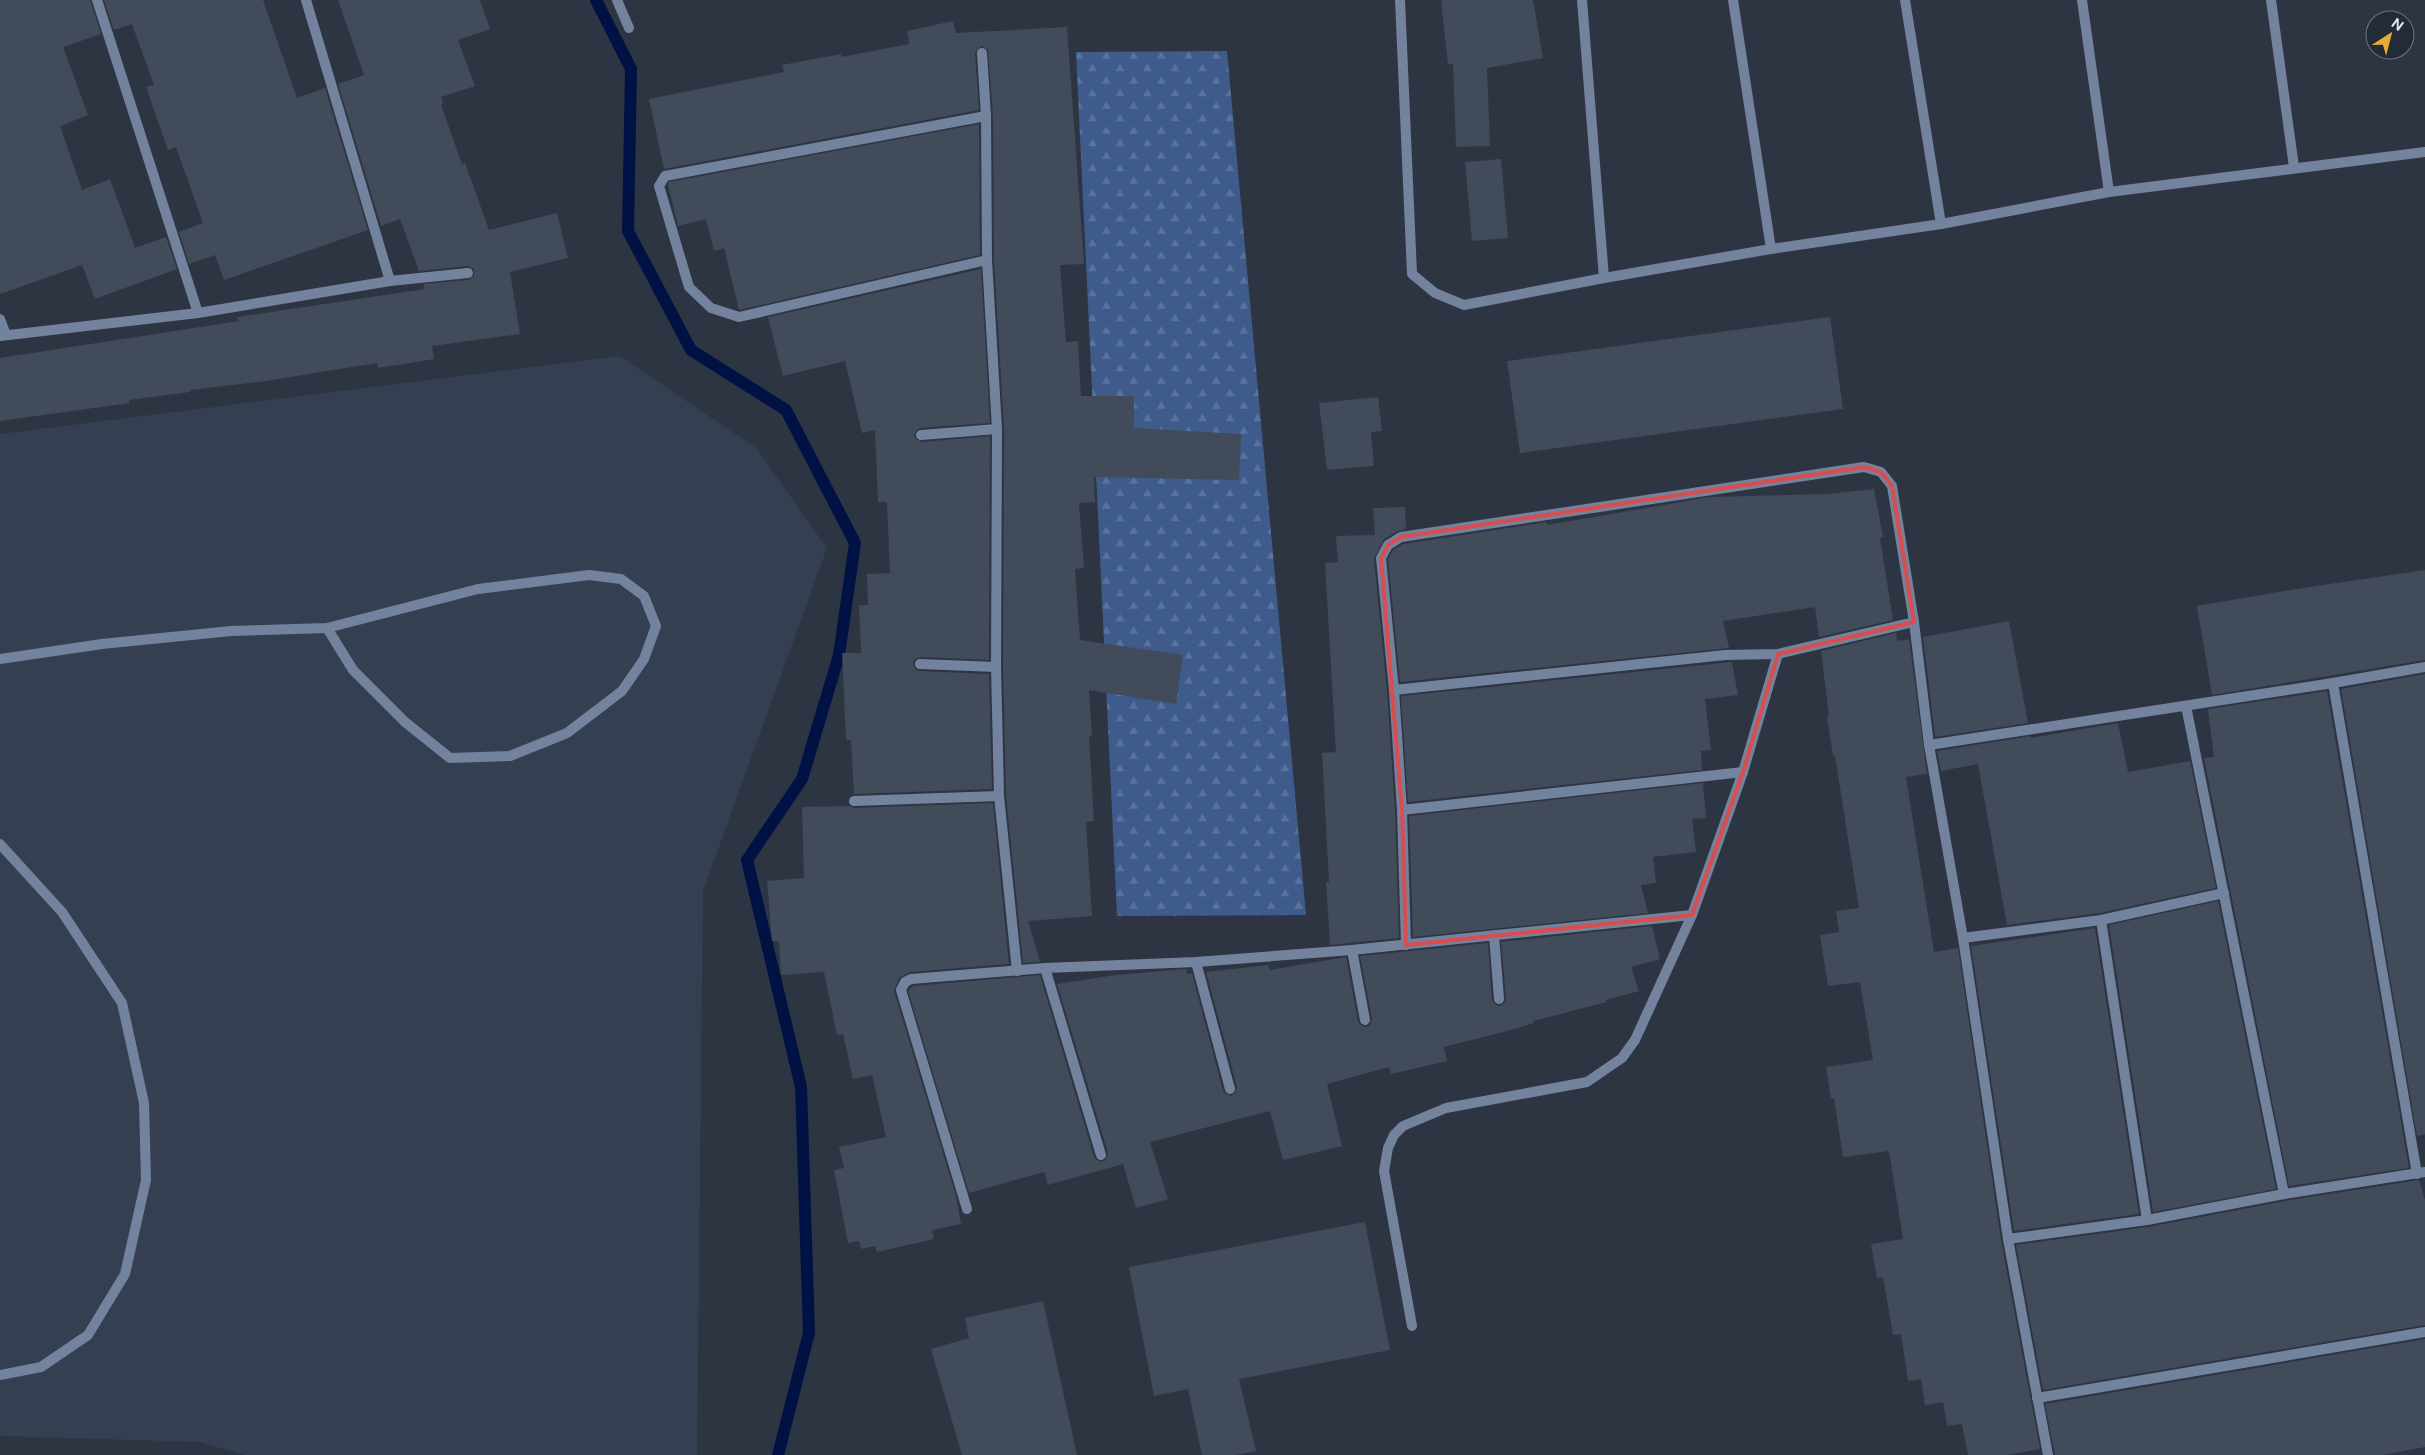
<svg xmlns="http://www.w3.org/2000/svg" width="2425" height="1455" viewBox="0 0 2425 1455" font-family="'Public Sans',sans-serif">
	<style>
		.built { fill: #353f52 }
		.forest { fill: url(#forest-firs) }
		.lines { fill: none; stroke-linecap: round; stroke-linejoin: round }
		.stream { stroke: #001244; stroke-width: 12 }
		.building { fill: #424b59 }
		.lane { stroke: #73839e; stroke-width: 10 }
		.street { stroke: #73839e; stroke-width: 10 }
		.marked { fill: none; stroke: #d84e50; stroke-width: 4; stroke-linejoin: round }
	</style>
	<defs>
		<pattern id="forest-firs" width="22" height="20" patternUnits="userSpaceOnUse" patternTransform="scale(1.25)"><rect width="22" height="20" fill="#3f5b8c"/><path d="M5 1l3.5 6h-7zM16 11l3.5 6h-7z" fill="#5a739c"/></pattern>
	</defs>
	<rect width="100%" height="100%" fill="#2d3542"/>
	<path class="built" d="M620,356l136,92 71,100 -124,343 -6,564h-452l-46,-13 -199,-6v-1002z"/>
	<path class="forest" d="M1227,51l79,864 -189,1 -41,-864z"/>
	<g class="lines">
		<path class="stream" d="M596,0l35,69 -3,162 63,119 95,60 69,133 -16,112 -37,124 -55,81 54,227 8,246 -31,122"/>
	</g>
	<g class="building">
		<path d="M0,0h90l11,34 -38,13 25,68 -28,11 22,64 28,-11 25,69 31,-11 11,32 -82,30 -13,-34 -82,29z"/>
		<path d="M104,0h159l34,98 28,-10 43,142 -144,50 -9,-25 -26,9 -10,-32 24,-9 -27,-76 -8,3 -22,-63 8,-2 -22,-61 -18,6z"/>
		<path d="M338,0h142l10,29 -32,11 17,46 -34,11 2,7 -2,1 21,59 3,-1 24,67 68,-17 11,45 -58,14 10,62 -88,12 2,13 -56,9 -1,-5 -118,19 -69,8v2l-61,8 1,3 -130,18v-63l239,-37 -2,-4 188,-28 -2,-5 46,-4 5,-4v-7l-6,-3 -49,5 -19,-52 -19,7 -43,-142 26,-9z"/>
		<path d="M1441,0h92l10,58 -56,10 3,78 -34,1 -3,-83h-5z"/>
		<path d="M953,21l3,12 111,-6 17,237 -24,1 6,77 12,-1 3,55h53v32l107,6 -2,46 -145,-3 1,25 -16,1 5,65 -9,1 5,71 103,15 -7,49 -87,-14 3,46h-3l5,85 -8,1 6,94 -64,5 12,41 -17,1 -17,-167 -3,-129 1,-238 -10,-169 -1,-144 -5,-66 -7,-4 -6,7 4,57 -315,59 -15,-70 135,-27 -2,-7 59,-11v3l68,-13 -2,-13z"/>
		<path d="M979,124l1,131 -241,55 -15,-62 -10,3 -8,-32 -28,7 -10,-41 1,-3z"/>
		<path d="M1501,159l7,79 -36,3 -7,-79z"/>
		<path d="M981,269l9,154 -70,5 -3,2 -3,5 2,4 6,3 68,-6 -1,224 -69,-3 -6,3 -1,4 3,6 4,1 69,3 3,115 -138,5 -3,-54h-5l-4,-87h19l-2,-48h9l-1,-31 23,-1 -3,-71h-9l-3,-72 -13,3 -17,-72 -62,15 -15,-59z"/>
		<path d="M1830,317l13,92 -323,44 -13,-92z"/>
		<path d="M1378,397l4,34 -11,1 3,34 -47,4 -8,-67z"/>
		<path d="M1874,489l9,48 -3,1 13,82 -74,17 -4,-30 -92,14 6,27 -329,34 -12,-123 5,-9 10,-6 144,-22v3l163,-28 117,-3z"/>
		<path d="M1405,507l1,22 -8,2 -14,8 -10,20 13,132 8,119 4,128 -69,7 -4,-63h3l-7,-129 14,-1 -11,-189 13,-1 -2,-26 39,-1 -2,-27z"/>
		<path d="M2425,570v90l-213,35 -15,-89 99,-17z"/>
		<path d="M2009,621l19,102 -93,14 -12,-100z"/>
		<path d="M1896,633l1,8 12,-2 18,135 -21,3 28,175 24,-4 43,292 39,209 -33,6h-39l-6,-31 -15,2 -4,-24 -18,3 -4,-26 -13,2 -7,-47 -8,1 -10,-58 -6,1 -6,-34 32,-5 -14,-88 -46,6 -9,-59 -3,1 -5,-32 47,-7 -13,-78 -32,4 -8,-51 19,-3 -3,-21 23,-3 -24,-152h-2l-6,-39 2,-1 -8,-65z"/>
		<path d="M1732,662l6,33 -33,4 6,51 -10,1 1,19 -294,32 -7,-106z"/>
		<path d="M2425,674v460l-8,2 -76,-447z"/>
		<path d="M2327,691l82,477 -120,18 -85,-428 10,-1 -6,-48z"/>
		<path d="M2118,723l10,49 62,-11 26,127 -116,25 -93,12 -29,-161 -37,7 -4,-20 94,-15v2z"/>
		<path d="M1703,783l3,35 -14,1 4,33 -43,5 3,26 -15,2 7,28 -235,24 -4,-121z"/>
		<path d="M993,803l16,161 -99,8 -11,6 -5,13 62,205 5,28 -29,6 2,9 -57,13 -2,-6 -14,3 -2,-8 -11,2 -14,-73 10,-2 -5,-21 47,-10 -14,-62 -19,4 -10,-45 -6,1 -13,-63 -43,3 -2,-34h-7l-5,-60 37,-3 -2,-71 47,-1 5,2z"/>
		<path d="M2218,901l58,288 -123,23 -44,-287z"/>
		<path d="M1652,926l8,33 -29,8 8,24 -33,9 1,2 -74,19 1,2 -30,9 -60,15 3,14 -56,13 -2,-7 -62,17 15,62 -59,14 -13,-49 -120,31 18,57 -32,9 -13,-44 -75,21 -4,-13 -75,21 -61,-202 5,-5 127,-11 54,182 3,3 5,2 4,-3 2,-6 -51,-169 59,-9 70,-6 2,5 4,-1 31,118 3,3 5,2 4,-3 2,-6 -31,-115 62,-7 2,5 76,-13 12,64 2,4 6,2 4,-2 2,-6 -12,-63 128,-13 4,57 4,5 4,1 5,-4 1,-4 -5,-56z"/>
		<path d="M2095,928l44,286 -125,17 -43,-285z"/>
		<path d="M2419,1180l6,20v125l-382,65 -27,-145 132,-18 137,-26z"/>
		<path d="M1365,1222l25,128 -151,29 17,72 -20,4h-34l-14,-66 -34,7 -25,-129z"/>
		<path d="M1043,1301l34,154h-115l-31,-106 38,-11 -4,-20z"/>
		<path d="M2425,1339v108l-42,8h-328l-10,-51z"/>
	</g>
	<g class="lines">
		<g class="lane">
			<path d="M921,435l76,-6"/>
			<path d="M0,659l102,-15 129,-13 96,-3 151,-39 111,-14 32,4 23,17 12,30 -12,33 -22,32 -55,42 -57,23 -60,2 -45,-36 -52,-52 -26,-42"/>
			<path d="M920,664l76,3"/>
			<path d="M854,801l145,-5"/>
			<path d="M0,844l62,68 60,91 22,100 2,77 -21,94 -37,61 -47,32 -41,8"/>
			<path d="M1412,1326l-28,-155 4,-23 6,-13 9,-9 43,-18 141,-26 35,-24 13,-18 57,-125"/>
		</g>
		<g class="street">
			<path d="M97,0l101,313"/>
			<path d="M306,0l84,281"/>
			<path d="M617,0l12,28"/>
			<path d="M1400,0l12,274 23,19 29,12 140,-27 167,-29 170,-25 168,-32 316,-40"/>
			<path d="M1582,0l22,278"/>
			<path d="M1733,0l38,249"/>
			<path d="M1905,0l36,224"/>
			<path d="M2082,0l27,192"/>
			<path d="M2271,0l23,167"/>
			<path d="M982,53l4,63 1,144 10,169 -1,238 3,129 18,175"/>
			<path d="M986,116l-321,60 -6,10 30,101 22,21 28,9 248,-57"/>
			<path d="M0,319l6,16"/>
			<path d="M0,336l198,-23 192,-32 78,-8"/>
			<path d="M2333,683l84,491"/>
			<path d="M1394,690l331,-35 53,-1 136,-32"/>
			<path d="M2186,706l98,488"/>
			<path d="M1929,745l404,-62 92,-16"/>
			<path d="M1402,810l341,-38"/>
			<path d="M2101,920l46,300"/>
			<path d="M1494,935l5,64"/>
			<path d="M1963,938l138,-18 123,-27"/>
			<path d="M1406,945l-4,-135 -8,-120 -13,-132 7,-13 13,-8 463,-70 17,5 11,14 22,136 15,123 34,193 45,301 40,216"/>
			<path d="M1352,950l13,70"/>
			<path d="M1196,962l34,127"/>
			<path d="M1045,968l56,187"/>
			<path d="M967,1209l-66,-219 4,-8 6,-3 134,-11 151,-6 156,-12 340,-35 51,-143 35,-118"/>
			<path d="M2008,1239l139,-19 137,-26 141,-22"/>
			<path d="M2037,1398l388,-66"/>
		</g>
	</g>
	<path class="marked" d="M1864,467l17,5 11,14 22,136 -136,32 -35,118 -51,143 -286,30 -4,-135 -21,-252 7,-13 13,-8z"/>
	<g transform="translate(2390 35) rotate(36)"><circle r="24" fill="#232b38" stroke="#6f7682"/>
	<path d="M0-4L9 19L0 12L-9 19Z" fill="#e6ac36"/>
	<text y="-8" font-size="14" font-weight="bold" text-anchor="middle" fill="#e2e7f0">N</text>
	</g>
</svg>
